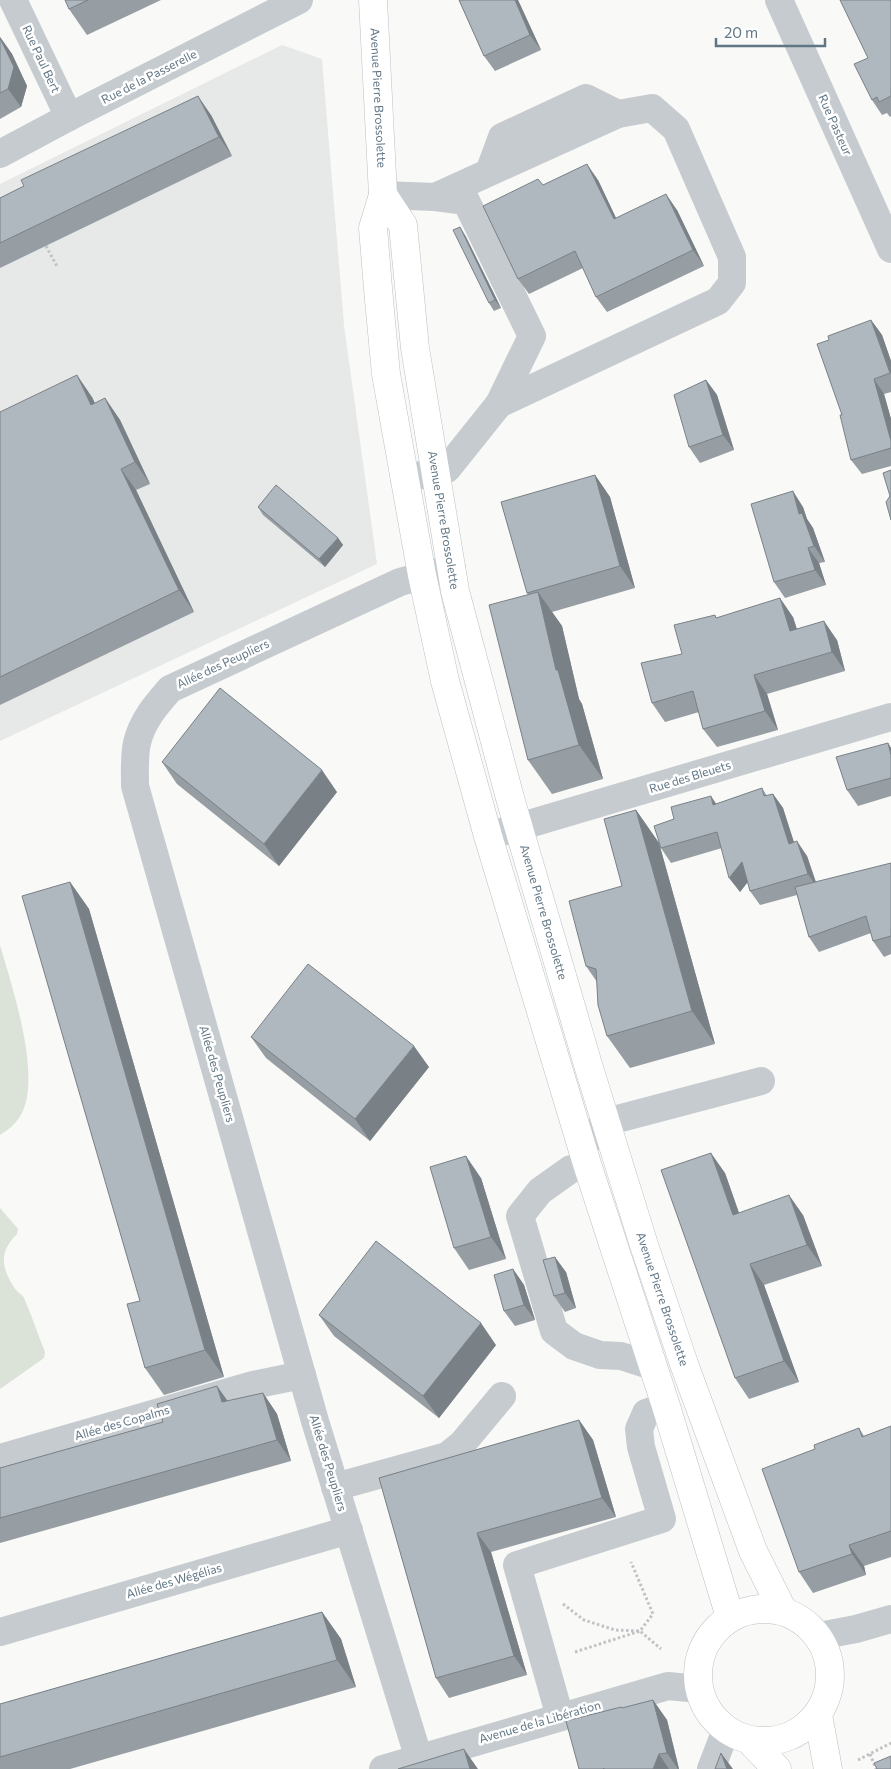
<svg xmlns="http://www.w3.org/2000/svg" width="891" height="1769" viewBox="0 0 891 1769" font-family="Commissioner,sans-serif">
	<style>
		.built { fill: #e7e8e8 }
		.green { fill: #dbe2d7 }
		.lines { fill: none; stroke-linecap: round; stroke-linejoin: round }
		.major-casing { stroke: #bcc0c4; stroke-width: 29 }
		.path { stroke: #c0c3c5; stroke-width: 3; stroke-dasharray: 2.5 2.5; stroke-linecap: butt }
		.minor { stroke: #c6cbcf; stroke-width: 28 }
		.major { stroke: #fff; stroke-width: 28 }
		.wall { fill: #969ea4 }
		.shaded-wall { fill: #7a8186 }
		.building { fill: #afb8bf; stroke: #7a8186 }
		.labels { text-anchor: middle; stroke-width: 5; stroke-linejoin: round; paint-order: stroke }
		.street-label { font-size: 12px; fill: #617685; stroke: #fff }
	</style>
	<rect width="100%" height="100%" fill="#f9f9f7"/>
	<path class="built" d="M282,45l40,14 22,266 33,239 -377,177v-557z"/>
	<g class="green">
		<path d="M0,945c11,39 48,145 15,178 -4,5 -10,8 -15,12z"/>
		<path d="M0,1208l18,21 -1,5c-17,17 -17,32 -3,53 2,5 8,7 10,11 8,18 14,37 21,54l-1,6 -44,31z"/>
	</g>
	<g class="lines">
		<defs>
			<g id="major">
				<path id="s1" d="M373,0l10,195 -10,33 6,72 7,74 36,201 23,106 43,155 99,328 79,242 64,211"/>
				<path id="s2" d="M383,195l20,30 12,123 40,243 55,207 79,270 55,177 40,119 69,187 30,60"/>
				<circle cx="764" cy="1675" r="66"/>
				<path d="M818,1715l10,54"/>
				<path d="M749,1740l28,29"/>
			</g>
		</defs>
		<use href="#major" class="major-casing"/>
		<g class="path">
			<path d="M46,246l12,22"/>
			<path d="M563,1604l21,16 31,10 25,1 21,18"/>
			<path d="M575,1652l65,-21 13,-17 -22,-52"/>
			<path d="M870,1754l6,15"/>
			<path d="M858,1760l33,-17"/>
		</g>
		<g class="minor">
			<path d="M13,0l56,117"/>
			<path d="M779,0l112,249"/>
			<path d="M0,154l69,-37 230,-117"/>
			<path d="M489,172l13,-35 84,-39 32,16"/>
			<path d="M383,195l52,2 183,-83 34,-6 24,21 56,128v26l-14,18 -219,103"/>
			<path d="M404,479l43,-10 52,-65 33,-68 -66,-135 -31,-4"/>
			<path d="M488,836l403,-119"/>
			<path d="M582,1147l24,-25 155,-41"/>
			<path d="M587,1164l-16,5 -31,22 -20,25 34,115 20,15 26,9 21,1 31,10"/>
			<path d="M0,1458l253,-73 49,-10"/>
			<path d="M335,1487l112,-31 15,-12 40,-48"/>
			<path d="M0,1632l349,-102"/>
			<path d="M819,1636l37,-7 35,-10"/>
			<path d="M560,1717l-43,-152 145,-46 -21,-72 -2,-18 7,-16 20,-7"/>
			<path d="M419,1759l-104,-338 -180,-635c0,-14 -1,-30 2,-43 5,-22 19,-38 33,-54l230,-107 52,-14"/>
			<path d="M383,1769l285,-83 31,3"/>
			<path d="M711,1769l15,-39"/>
		</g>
		<use href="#major" class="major"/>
	</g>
	<g class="wall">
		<path d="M65,0h96l-74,35 -18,-26z"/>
		<path d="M459,0h59l23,50 -46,21 -11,-15z"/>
		<path d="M891,0v116l-1,1 -3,-4 -5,2 -10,-15 -4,-42z"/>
		<path d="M0,37l12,17 15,32 -6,21 -21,12z"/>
		<path d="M211,115l21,41 -232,112v-70l24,-12z"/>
		<path d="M598,180l18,38 61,-8 27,56 -97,46 -11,-15 -13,-29 -54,26 -11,-15 25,-94z"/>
		<path d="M465,235l36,73 -7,3 -5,-8z"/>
		<path d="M871,320l11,15 9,26v31l-7,2 7,25v47l-29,8 -11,-14 -9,-45 -13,-75z"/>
		<path d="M706,380l11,15 17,55 -34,13 -11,-16z"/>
		<path d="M92,397l3,7 10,-6 15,22 30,64 -14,6 58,122 -194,93v-293z"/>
		<path d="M595,475l15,22 25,91 -83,24 10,14 17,73 3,5 21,75 -51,15 -24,-34v-165l-1,-2z"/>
		<path d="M258,507l80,31 5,7 -18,22 -62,-52z"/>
		<path d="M803,507l4,12 6,9 12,34 -6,1 7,22 -41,13 -11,-16z"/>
		<path d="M793,617l4,12 40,11 8,31 -78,23 11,36 -61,17 -14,-18 -4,-17 -34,10 -13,-19 30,-49 35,-36z"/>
		<path d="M888,743l3,5v48l-33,10 -11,-16z"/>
		<path d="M162,762l175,30 -58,74 -102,-82z"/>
		<path d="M762,788l5,8 6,-2 10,14 11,34 13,14 9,26 75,-19v91l-7,3 -11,-16 -2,-8 -52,19 -10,-15 -12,-42 -37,10 -10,-14 -2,-9 -8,10 -18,-44 -51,15 -10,-15 55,-44z"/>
		<path d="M636,810l23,33 56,201 -85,24 -23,-32 -10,-54 -11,-16 36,-80z"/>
		<path d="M70,882l19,27 135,468 -60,18 -19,-27 -5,-67z"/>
		<path d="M251,1037l178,30 -59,74 -104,-83z"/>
		<path d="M725,1173l14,40 64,2 19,51 -58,19 35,97 -50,17 -14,-21z"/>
		<path d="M481,1178l25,81 -37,11 -15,-22z"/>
		<path d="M513,1269l11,16 11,35 -20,6 -11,-15z"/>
		<path d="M566,1272l10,36 -11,4 -11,-16z"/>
		<path d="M319,1315l177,30 -57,73 -105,-82z"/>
		<path d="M263,1393l14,21 14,47 -291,82v-75l163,-46 65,-21z"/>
		<path d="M579,1420l14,20 23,77 -125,35 36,123 -78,23 -13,-20 -57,-200z"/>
		<path d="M891,1426v131l-27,9 2,9 -53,18 -14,-21 16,-123 44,-21 5,8z"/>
		<path d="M322,1612l19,27 15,48 -286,82h-70v-65z"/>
		<path d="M653,1700l14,20 12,49h-100l43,-61z"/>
	</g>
	<g class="shaded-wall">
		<path d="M515,0h3l23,50 -11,-15z"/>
		<path d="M0,37l12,17 15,32 -6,21 -13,-18z"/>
		<path d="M198,96l13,19 21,41 -13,-19z"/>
		<path d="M587,164l11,16 26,55 -10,-16z"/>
		<path d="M666,194l11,16 27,56 -11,-16z"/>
		<path d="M460,227l5,8 36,73 -6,-8z"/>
		<path d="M871,320l11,15 9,26v13z"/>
		<path d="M77,375l15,22 14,30 -15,-22z"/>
		<path d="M874,379l10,15 7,25v22z"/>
		<path d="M706,380l11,15 17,55 -11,-15z"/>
		<path d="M105,398l15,22 30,64 -15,-22z"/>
		<path d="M121,469l15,21 58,122 -15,-22z"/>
		<path d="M595,475l15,22 25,91 -15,-22z"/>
		<path d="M793,491l10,16 4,12 6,9 12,34 -11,-16 -15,-32z"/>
		<path d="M338,538l5,7 -18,22 -6,-8z"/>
		<path d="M808,548l11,15 7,22 -11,-15z"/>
		<path d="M538,592l24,34 17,73 3,5 21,75 -24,-34 -23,-75z"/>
		<path d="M780,598l13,19 10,33 -13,-19z"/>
		<path d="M824,621l13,19 8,31 -13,-19z"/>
		<path d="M754,675l13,19 11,36 -13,-19z"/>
		<path d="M888,743l3,5v7z"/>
		<path d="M322,770l15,22 -58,74 -15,-22z"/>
		<path d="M773,794l10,14 16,51 -10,-15z"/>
		<path d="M711,796l10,15 -8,-6z"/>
		<path d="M636,810l23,33 56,201 -23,-33z"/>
		<path d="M797,841l10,15 11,33 -10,-15z"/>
		<path d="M742,862l10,14 -12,16 -11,-14z"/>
		<path d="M70,882l19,27 135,468 -19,-27z"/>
		<path d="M414,1046l15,21 -59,74 -15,-22z"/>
		<path d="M711,1153l14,20 22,63 -14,-21z"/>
		<path d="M466,1156l15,22 25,81 -15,-22z"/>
		<path d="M789,1195l14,20 19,51 -15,-21z"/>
		<path d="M555,1257l11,15 10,36 -11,-15z"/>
		<path d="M750,1264l14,21 35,97 -15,-21z"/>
		<path d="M513,1269l11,16 11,35 -11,-15z"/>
		<path d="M481,1323l15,22 -57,73 -16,-22z"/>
		<path d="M217,1386l15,21 -10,-5z"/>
		<path d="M263,1393l14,21 14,47 -14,-21z"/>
		<path d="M579,1420l14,20 23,77 -14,-19z"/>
		<path d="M477,1533l14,19 36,123 -13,-19z"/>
		<path d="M849,1545l15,21 2,9 -14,-21z"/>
		<path d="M322,1612l19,27 15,48 -19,-27z"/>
		<path d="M653,1700l14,20 12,49h-1l-11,-16z"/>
		<path d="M464,1749l14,20h-8z"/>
		<path d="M721,1753l12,16h-6z"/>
		<path d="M659,1754l10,15h-16z"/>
	</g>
	<g class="building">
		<path d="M65,0h23l-19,9z"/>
		<path d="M459,0h56l15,35 -46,21z"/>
		<path d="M840,0h51v96l-12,6 -2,-5 -5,3 -18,-36 14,-6z"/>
		<path d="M0,38l14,29 -6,22 -8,4z"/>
		<path d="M198,96l21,41 -219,106v-45l24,-12 -3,-6z"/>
		<path d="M587,164l27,55 52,-25 27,56 -97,47 -21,-46 -57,28 -35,-73 55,-27 5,6z"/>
		<path d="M460,227l35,73 -6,3 -36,-73z"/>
		<path d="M871,320l19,53 -16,6 17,62v7l-40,12 -11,-45h2l-25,-71 12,-4 -1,-4z"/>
		<path d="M77,375l14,30 14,-7 30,64 -14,7 58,121 -179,87v-265z"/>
		<path d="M706,380l17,55 -34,12 -15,-52z"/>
		<path d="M891,470v50l-5,-18 4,-6 -7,-23z"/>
		<path d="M595,475l25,91 -93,27 -26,-91z"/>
		<path d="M276,485l62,53 -19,21 -61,-52z"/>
		<path d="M793,491l6,23 3,-1 12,33 -6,2 7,22 -41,12 -23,-78z"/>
		<path d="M538,592l18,78h2l21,75 -51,15 -39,-155z"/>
		<path d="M780,598l10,33 34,-10 8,31 -78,23 11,36 -62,18 -10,-38 -41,12 -11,-40 41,-9 -8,-29 41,-10 1,3z"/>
		<path d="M220,688l102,82 -58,74 -102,-82z"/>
		<path d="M888,743l3,12v23l-44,12 -11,-33z"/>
		<path d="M762,788l2,8 9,-2 16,50 8,-3 11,33 -58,17 -8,-29 -13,16 -12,-46 -56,16 -7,-22 20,-7 -3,-12 40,-11 2,9z"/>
		<path d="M636,810l56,201 -85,25 -9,-31 -2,-36 -10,-3 -17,-65 53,-15 -18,-67z"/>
		<path d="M891,863v73l-18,5 -7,-25 -57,21 -14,-50z"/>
		<path d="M70,882l135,468 -60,18 -18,-64 13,-3 -118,-405z"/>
		<path d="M308,964l106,82 -59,73 -104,-82z"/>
		<path d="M711,1153l22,62 56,-20 18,50 -57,19 34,97 -49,17 -74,-208z"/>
		<path d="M466,1156l25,81 -37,11 -24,-81z"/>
		<path d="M376,1241l105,82 -58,73 -104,-81z"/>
		<path d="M555,1257l10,36 -11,3 -11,-36z"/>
		<path d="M513,1269l11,36 -20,6 -10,-36z"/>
		<path d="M217,1386l5,16 41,-9 14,47 -277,78v-50l163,-46 -6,-18z"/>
		<path d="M579,1420l23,78 -125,35 37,123 -78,22 -57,-200z"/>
		<path d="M891,1426v105l-42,14 3,9 -53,18 -37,-103 53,-20 -1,-4 45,-17 3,9z"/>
		<path d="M322,1612l15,48 -337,97v-53z"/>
		<path d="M653,1700l14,53 -8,1 -6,15h-49v-1l-1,1h-24l-13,-48 55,-14 1,1z"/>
		<path d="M464,1749l6,20h-72z"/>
		<path d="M721,1753l6,16h-12z"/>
		<path d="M891,1756v13h-14l-3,-6z"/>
	</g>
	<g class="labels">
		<g class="street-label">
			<text transform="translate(41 59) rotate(65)" y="4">Rue Paul Bert</text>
			<text transform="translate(149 77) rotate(-27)" y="4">Rue de la Passerelle</text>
			<text dy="4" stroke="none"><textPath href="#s1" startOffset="98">Avenue Pierre Brossolette</textPath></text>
			<text transform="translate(835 125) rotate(66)" y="4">Rue Pasteur</text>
			<text dy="4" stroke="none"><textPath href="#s2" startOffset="334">Avenue Pierre Brossolette</textPath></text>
			<text transform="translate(223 664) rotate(-25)" y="4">Allée des Peupliers</text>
			<text transform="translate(690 777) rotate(-17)" y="4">Rue des Bleuets</text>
			<text dy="4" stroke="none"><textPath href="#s2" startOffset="739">Avenue Pierre Brossolette</textPath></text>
			<text transform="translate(217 1074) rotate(74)" y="4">Allée des Peupliers</text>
			<text dy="4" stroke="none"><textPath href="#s2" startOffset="1144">Avenue Pierre Brossolette</textPath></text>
			<text transform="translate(122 1423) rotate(-16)" y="4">Allée des Copalms</text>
			<text transform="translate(328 1463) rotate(73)" y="4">Allée des Peupliers</text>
			<text transform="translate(174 1581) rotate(-16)" y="4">Allée des Wégélias</text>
			<text transform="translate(540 1722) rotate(-16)" y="4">Avenue de la Libération</text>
		</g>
	</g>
	<path d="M716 38v8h109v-8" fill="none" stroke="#617685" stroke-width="2.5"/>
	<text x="724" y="38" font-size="15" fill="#617685" stroke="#ffffff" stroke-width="4" paint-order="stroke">20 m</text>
</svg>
